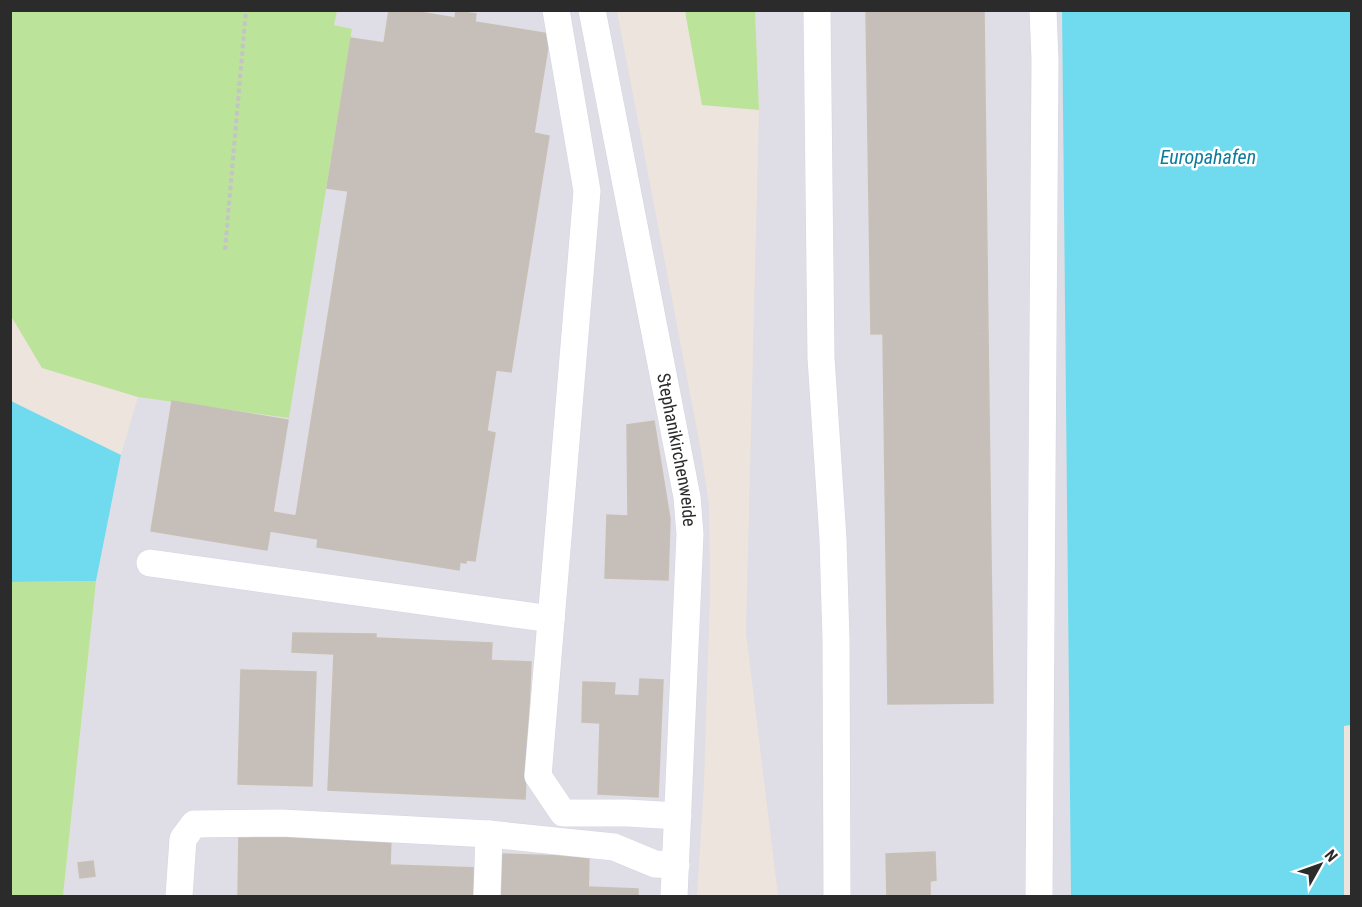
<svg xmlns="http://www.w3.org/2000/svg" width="1362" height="907" viewBox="0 0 1362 907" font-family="'Roboto Condensed',sans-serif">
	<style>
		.industrial { fill: #dfdde5 }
		.green { fill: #bbe399 }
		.water { fill: #70dbef }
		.pier { fill: #ede4dd }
		.building { fill: #c5beb9; stroke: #c8c0b6; stroke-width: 1.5 }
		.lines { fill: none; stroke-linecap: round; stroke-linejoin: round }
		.minor-casing { stroke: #d2d7e3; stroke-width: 28 }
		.path { stroke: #c4c4c4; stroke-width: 4; stroke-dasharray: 4.5 3; stroke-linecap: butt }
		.minor { stroke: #fff; stroke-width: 27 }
		.labels { text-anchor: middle; stroke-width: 5; stroke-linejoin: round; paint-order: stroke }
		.street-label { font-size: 18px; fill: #2b2b2b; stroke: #fff }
		.water-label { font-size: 20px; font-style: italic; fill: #0d7b9c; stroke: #fff }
	</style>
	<rect width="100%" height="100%" fill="#ede4dd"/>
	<g class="industrial">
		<path d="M337,11h280l84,440 8,54 1,84 -6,194 -7,113h-634l33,-315 25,-126 17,-58 151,21 63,-388 -18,-5z"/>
		<path d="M755,11h307l9,885h-293l-32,-264 13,-522z"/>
	</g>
	<g class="green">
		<path d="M11,11h326l-3,14 18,4 -63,389 -151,-21 -96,-29 -31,-52z"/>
		<path d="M685,11h70l4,99 -57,-5z"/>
		<path d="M96,581l-33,315h-52l-1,-314z"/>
	</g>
	<g class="water">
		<path d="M1062,11h289v885h-280z"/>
		<path d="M11,401l110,54 -25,126 -85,1z"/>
	</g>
	<path class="pier" d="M1351,725l1,171h-8v-170z"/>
	<g class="building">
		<path d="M389,10h18l48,8 1,-7 20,3 -1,8 75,12 -16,99 15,3 -38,236 -15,-2 -9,61 8,2 -20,128 -9,-1v3l-6,-1 -1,8 -142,-23 1,-8 -48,-8 -3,19 -116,-19 21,-130 116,19 -15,92 23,4 52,-325 -21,-3 24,-150 33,5z"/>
		<path d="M866,10h118l4,323 -117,1z"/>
		<path d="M988,333l5,370 -105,1 -5,-370z"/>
		<path d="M654,421l16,98 -2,61 -63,-2 2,-63 21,1 -1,-91z"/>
		<path d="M293,633l83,1 -1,22 -83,-4z"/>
		<path d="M376,638l116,5 -1,18 -116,-5z"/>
		<path d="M334,654l197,8 -6,137 -197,-9z"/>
		<path d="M241,670l75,2 -4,114 -74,-2z"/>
		<path d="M640,679l23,1 -5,117 -60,-3 2,-71 -18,-1 1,-40 32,1 -1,12 25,1z"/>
		<path d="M239,833l152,5 -1,27 89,3 -1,28h-240z"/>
		<path d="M935,852l1,28 -6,1v14l-43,1 -1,-42z"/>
		<path d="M501,854l88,3 -1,39h-89z"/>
		<path d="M93,861l2,15 -15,2 -2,-15z"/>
		<path d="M588,887l50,2v7h-50z"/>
	</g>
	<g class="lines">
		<defs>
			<g id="minor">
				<path d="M556,10l31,181 -49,585 25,37h64l51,3"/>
				<path id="s1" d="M592,10l95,487 3,37 -16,362"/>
				<path d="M817,10l4,348 12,181 3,101 1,256"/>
				<path d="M150,563l401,56"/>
				<path d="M179,896l4,-57 11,-15 88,-1 207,11 125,13 41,17 21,1"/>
				<path d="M487,896l2,-62"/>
				<path d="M1039,896l6,-836 -2,-50"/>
			</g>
		</defs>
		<use href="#minor" class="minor-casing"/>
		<path class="path" d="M225,250l21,-240"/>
		<use href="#minor" class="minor"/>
	</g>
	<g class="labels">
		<g class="street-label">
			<text dy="6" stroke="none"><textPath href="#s1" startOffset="448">Stephanikirchenweide</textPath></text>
		</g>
		<g class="water-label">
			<text x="1208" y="164">Europahafen</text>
		</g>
	</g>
	<rect width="1362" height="907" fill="none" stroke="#2b2b2b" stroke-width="24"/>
	<g transform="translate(1320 865) rotate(50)" stroke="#ffffff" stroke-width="4.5" paint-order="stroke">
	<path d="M0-4.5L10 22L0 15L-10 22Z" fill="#2b2b2b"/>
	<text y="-9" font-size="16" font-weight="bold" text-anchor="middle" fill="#2b2b2b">N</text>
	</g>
</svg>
